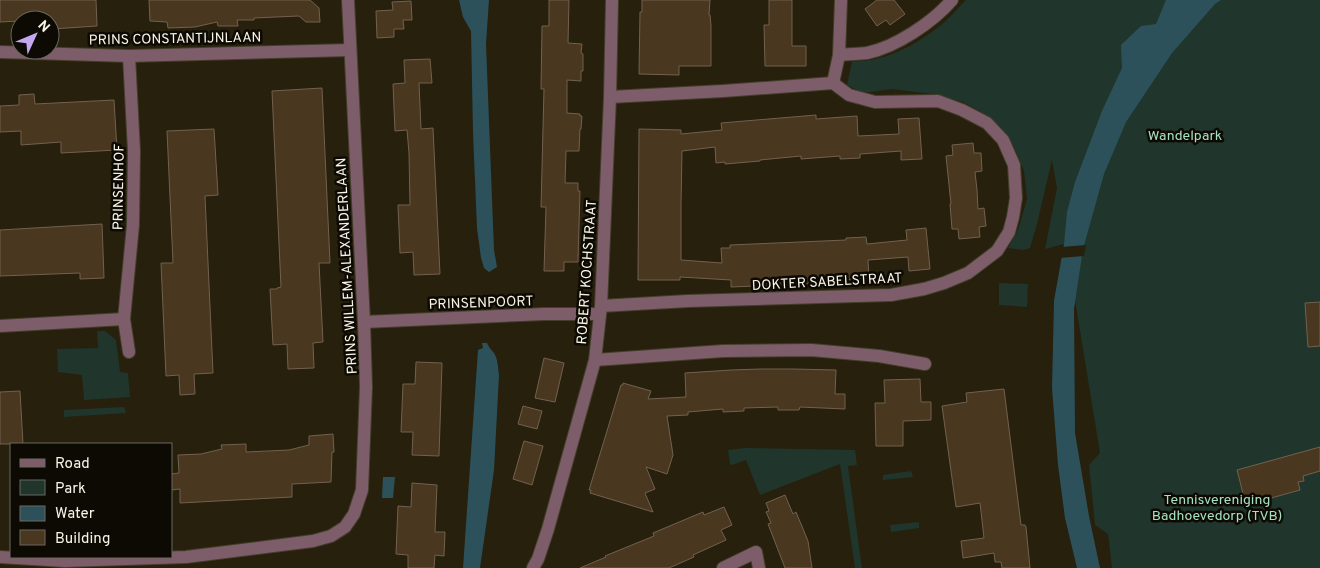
<svg xmlns="http://www.w3.org/2000/svg" width="1320" height="568" viewBox="0 0 1320 568" font-family="Overpass,sans-serif">
	<style>
		.green { fill: #20352b }
		.water { fill: #2c515a }
		.pier { fill: #27200c }
		.building { fill: #4a3720; stroke: #72614f }
		.lines { fill: none; stroke-linecap: round; stroke-linejoin: round }
		.street-casing { stroke: #443e2b; stroke-width: 14 }
		.street { stroke: #7e5d6b; stroke-width: 12 }
		.labels { text-anchor: middle; stroke-width: 5; stroke-linejoin: round; paint-order: stroke }
		.street-label { font-size: 14px; fill: #f8f4e7; stroke: #0d0a04 }
		.park-label { font-size: 14px; fill: #a4e1c3; stroke: #0d0a04 }
	</style>
	<rect width="100%" height="100%" fill="#27200c"/>
	<g class="green">
		<path d="M966,0h354v568h-208l-4,-34 -13,-9 -6,-60 11,-12 -35,-214 -1,5 -19,5 12,-61 -5,-28 -15,64 -7,24 -7,2 -15,-2 10,-18 9,-31 -3,-28 -11,-26 -12,-18 -18,-14 -20,-11 -31,-8 -40,-5 -29,4 -16,-8 5,-24c32,2 65,-17 89,-36 9,-7 17,-17 25,-25z"/>
		<path d="M999,283l29,1 -1,23 -28,-2z"/>
		<path d="M97,331h8l11,9 4,32 8,1 2,24 -46,3 -2,-25 -24,-3 -1,-23 41,-1z"/>
		<path d="M124,407l2,6 -62,4v-7z"/>
		<path d="M745,448l110,2 2,15 -9,1 14,102h-7l-15,-104 -80,31 -14,-35 -14,5 -2,-1 -2,-14z"/>
		<path d="M911,471l2,6 -30,3v-5z"/>
		<path d="M919,522v6l-28,4 -1,-7z"/>
	</g>
	<g class="water">
		<path d="M459,0h30l-3,44 8,206 3,17 -8,5 -5,-4 -3,-10 -4,-30 -4,-95 -2,-102 -8,-14z"/>
		<path d="M1166,0h55l-6,4 -43,49 -46,69 -22,52 -21,75 -9,60 1,124 14,83 11,52h-23l-12,-50 -7,-53 -6,-77 2,-87 10,-57 3,-32 8,-30 27,-71 20,-43 -1,-23 20,-19 15,-2z"/>
		<path d="M482,343h5c2,5 4,6 7,10 4,6 4,15 5,22l-5,95 -14,98h-17l15,-218 5,-2z"/>
		<path d="M383,477h12l-2,21h-11z"/>
	</g>
	<path class="pier" d="M1086,245l-2,11 -25,2 2,-11z"/>
	<g class="building">
		<path d="M0,0h96l1,26 -45,3v-9h-32v1l-20,1z"/>
		<path d="M149,0h161l9,8 1,14h-14l-7,-6 -45,2v2h-17l1,6h-20l-1,-4 -22,5 -27,1 -1,-6 -17,-1z"/>
		<path d="M549,0h20l-1,43 14,1 -1,9 2,1v17h-2v10l-14,-1v33l13,1v2h2l-1,13h-1l-1,22h-13l-1,32h13v8h2l-2,69v2h-14v9h-20l2,-64h-5l3,-118h-3l1,-63h7z"/>
		<path d="M642,0h68l-1,15h1l1,11v40h-32v9l-40,-1 1,-62h2z"/>
		<path d="M769,0h23v46h14v20h-41l-1,-41h5z"/>
		<path d="M877,0h17l11,14 -15,11 -4,-5 -9,6 -12,-17z"/>
		<path d="M411,1l1,19h-9l1,9h-10v8l-17,1 -1,-27 17,-1 -1,-8z"/>
		<path d="M430,59l2,24h-13l2,46 12,-1 7,146 -26,1 -1,-23 -13,1 -2,-48h12l-1,-52 -2,-23 -12,1 -2,-47 12,-1 -1,-23z"/>
		<path d="M322,88l8,175h-11l4,79 -10,1 1,25 -26,1 -1,-25 -14,1 -3,-56h7v-1l4,-1 -9,-196z"/>
		<path d="M34,94l1,10 79,-4 3,50 -56,3v-11l-40,3v-14l-21,1v-26l19,-1v-10z"/>
		<path d="M816,115v4l41,-3 1,20 41,-2 -1,-15 21,-1 3,41 -21,1v-9l-41,3v4l-20,1v-3l-39,3v-3l-41,4v1l-35,3v-2l-9,1 -1,-16 -33,4 -1,54v55l41,3 -1,-15h9v-3l116,-5v-2l20,-1 1,7 40,-4 -1,-10 20,-2 4,41 -21,2 -1,-14 -40,3 1,18 -42,3v2l-96,4v-7l-51,-3v3h-42l1,-151 42,1v4l41,-4 -1,-7z"/>
		<path d="M214,129l4,66 -13,1 8,177 -19,1 1,20 -15,1 -1,-20 -13,1 -5,-113h12l-6,-132z"/>
		<path d="M973,143l1,10h7l1,18 -7,1 2,18 1,19 6,-1 2,18 -7,1 1,10 -21,2 -1,-10h-6l-2,-25h1l-5,-48 7,-1 -1,-10z"/>
		<path d="M102,224l2,54 -24,1v-6l-80,3v-46z"/>
		<path d="M1320,302v44l-12,1 -3,-44z"/>
		<path d="M544,358l20,5 -9,39 -20,-4z"/>
		<path d="M416,362l26,1 -3,93 -27,-1 1,-23h-12l2,-48h12z"/>
		<path d="M760,369h33l43,1 -1,24h10v15l-45,-2 -1,3h-21v-3l-34,1v3l-21,1v-3l-35,3v3l-21,1 6,39 -6,19 -21,-7 9,22 -10,4 8,19 -63,-19 1,-3h-2l32,-105h2v-2l28,8 -3,8 38,-2 -1,-24 46,-3z"/>
		<path d="M920,379l1,23h10v18l-28,1v25h-27l-1,-43h10l-1,-23z"/>
		<path d="M1004,389l17,136h4l1,2 4,41h-28l-1,-6h-6l-1,-9 -31,5 -2,-17 23,-3 -4,-35 -24,4 -14,-101 25,-4 -1,-9z"/>
		<path d="M20,391l3,53h-23v-52z"/>
		<path d="M523,406l19,5 -5,18 -19,-5z"/>
		<path d="M333,434l1,18h-2l-1,30 -39,2v13l-112,6v-14l-9,1v-16l8,-1 -1,-18 23,-1 21,-5 -1,-4 25,-1v8l43,-2 20,-5v-9z"/>
		<path d="M524,441l19,5 -11,39 -19,-6z"/>
		<path d="M1320,447v24l-17,5 1,5 -6,1 2,8 -54,15 -9,-35z"/>
		<path d="M412,483l25,2 -2,47h10l-1,24 -9,-1 -1,13h-26v-13l-12,-1 2,-48 13,1z"/>
		<path d="M785,495l8,19 3,-2 12,29 4,27h-27l-17,-44 3,-1 -5,-11 3,-1 -3,-8z"/>
		<path d="M724,507l8,18 -11,5 5,10 -33,15 1,2 -25,11h-89l26,-11 -1,-1 49,-20 -1,-3 50,-21 1,3z"/>
	</g>
	<g class="lines">
		<defs>
			<g id="street">
				<path d="M0,52l129,4 221,-6"/>
				<path d="M839,55c9,-1 19,-1 28,-2 29,-6 66,-31 85,-53"/>
				<path d="M129,56l5,95 -1,74 -9,94 5,33"/>
				<path d="M833,83l6,-28 2,-55"/>
				<path d="M601,306l87,-5 203,-6 33,-6 20,-6 24,-10 29,-22 12,-19 4,-15 3,-19 -2,-33 -11,-25 -16,-17 -25,-13 -24,-9 -63,1 -26,-7 -16,-12 -110,8 -113,6"/>
				<path d="M364,322l180,-8h56"/>
				<path d="M0,326l124,-7"/>
				<path d="M595,360l128,-9 88,-1 68,6 46,8"/>
				<path d="M0,557l65,4 121,-4 127,-16 18,-5 14,-9 9,-13 8,-24 4,-103 -2,-65 -16,-322"/>
				<path d="M533,568l5,-9 10,-30 47,-169 6,-54 9,-209 2,-97"/>
				<path d="M723,568l33,-16 3,16"/>
			</g>
		</defs>
		<use href="#street" class="street-casing"/>
		<use href="#street" class="street"/>
	</g>
	<g class="labels">
		<g class="street-label">
			<text transform="translate(175 38) rotate(-1)" y="5">PRINS CONSTANTIJNLAAN</text>
			<text transform="translate(118 187) rotate(-89)" y="5">PRINSENHOF</text>
			<text transform="translate(346 266) rotate(-93)" y="5">PRINS WILLEM-ALEXANDERLAAN</text>
			<text transform="translate(586 272) rotate(-86)" y="5">ROBERT KOCHSTRAAT</text>
			<text transform="translate(827 281) rotate(-3)" y="5">DOKTER SABELSTRAAT</text>
			<text transform="translate(481 302) rotate(-2)" y="5">PRINSENPOORT</text>
		</g>
		<g class="park-label">
			<text x="1185" y="140">Wandelpark</text>
			<text x="1217" y="504">Tennisvereniging<tspan x="1217" dy="16">Badhoevedorp (TVB)</tspan></text>
		</g>
	</g>
	<rect x="10" y="443" width="162" height="115" fill="#0d0a04" stroke="#6b685f"/>
	<rect x="20" y="459" width="25" height="8" fill="#7e5d6b" stroke="#6b685f"/>
	<text x="55" y="468" font-size="15" fill="#f8f4e7">Road</text>
	<rect x="20" y="480" width="25" height="15" fill="#20352b" stroke="#6b685f"/>
	<text x="55" y="493" font-size="15" fill="#f8f4e7">Park</text>
	<rect x="20" y="506" width="25" height="15" fill="#2c515a" stroke="#6b685f"/>
	<text x="55" y="518" font-size="15" fill="#f8f4e7">Water</text>
	<rect x="20" y="530" width="25" height="15" fill="#4a3720" stroke="#6b685f"/>
	<text x="55" y="543" font-size="15" fill="#f8f4e7">Building</text>
	<g transform="translate(35 35) rotate(46)"><circle r="24" fill="#0d0a04" stroke="#6b685f"/>
	<path d="M0-4L9 19L0 12L-9 19Z" fill="#c4a7f1"/>
	<text y="-8" font-size="14" font-weight="bold" text-anchor="middle" fill="#f8f4e7">N</text>
	</g>
</svg>
